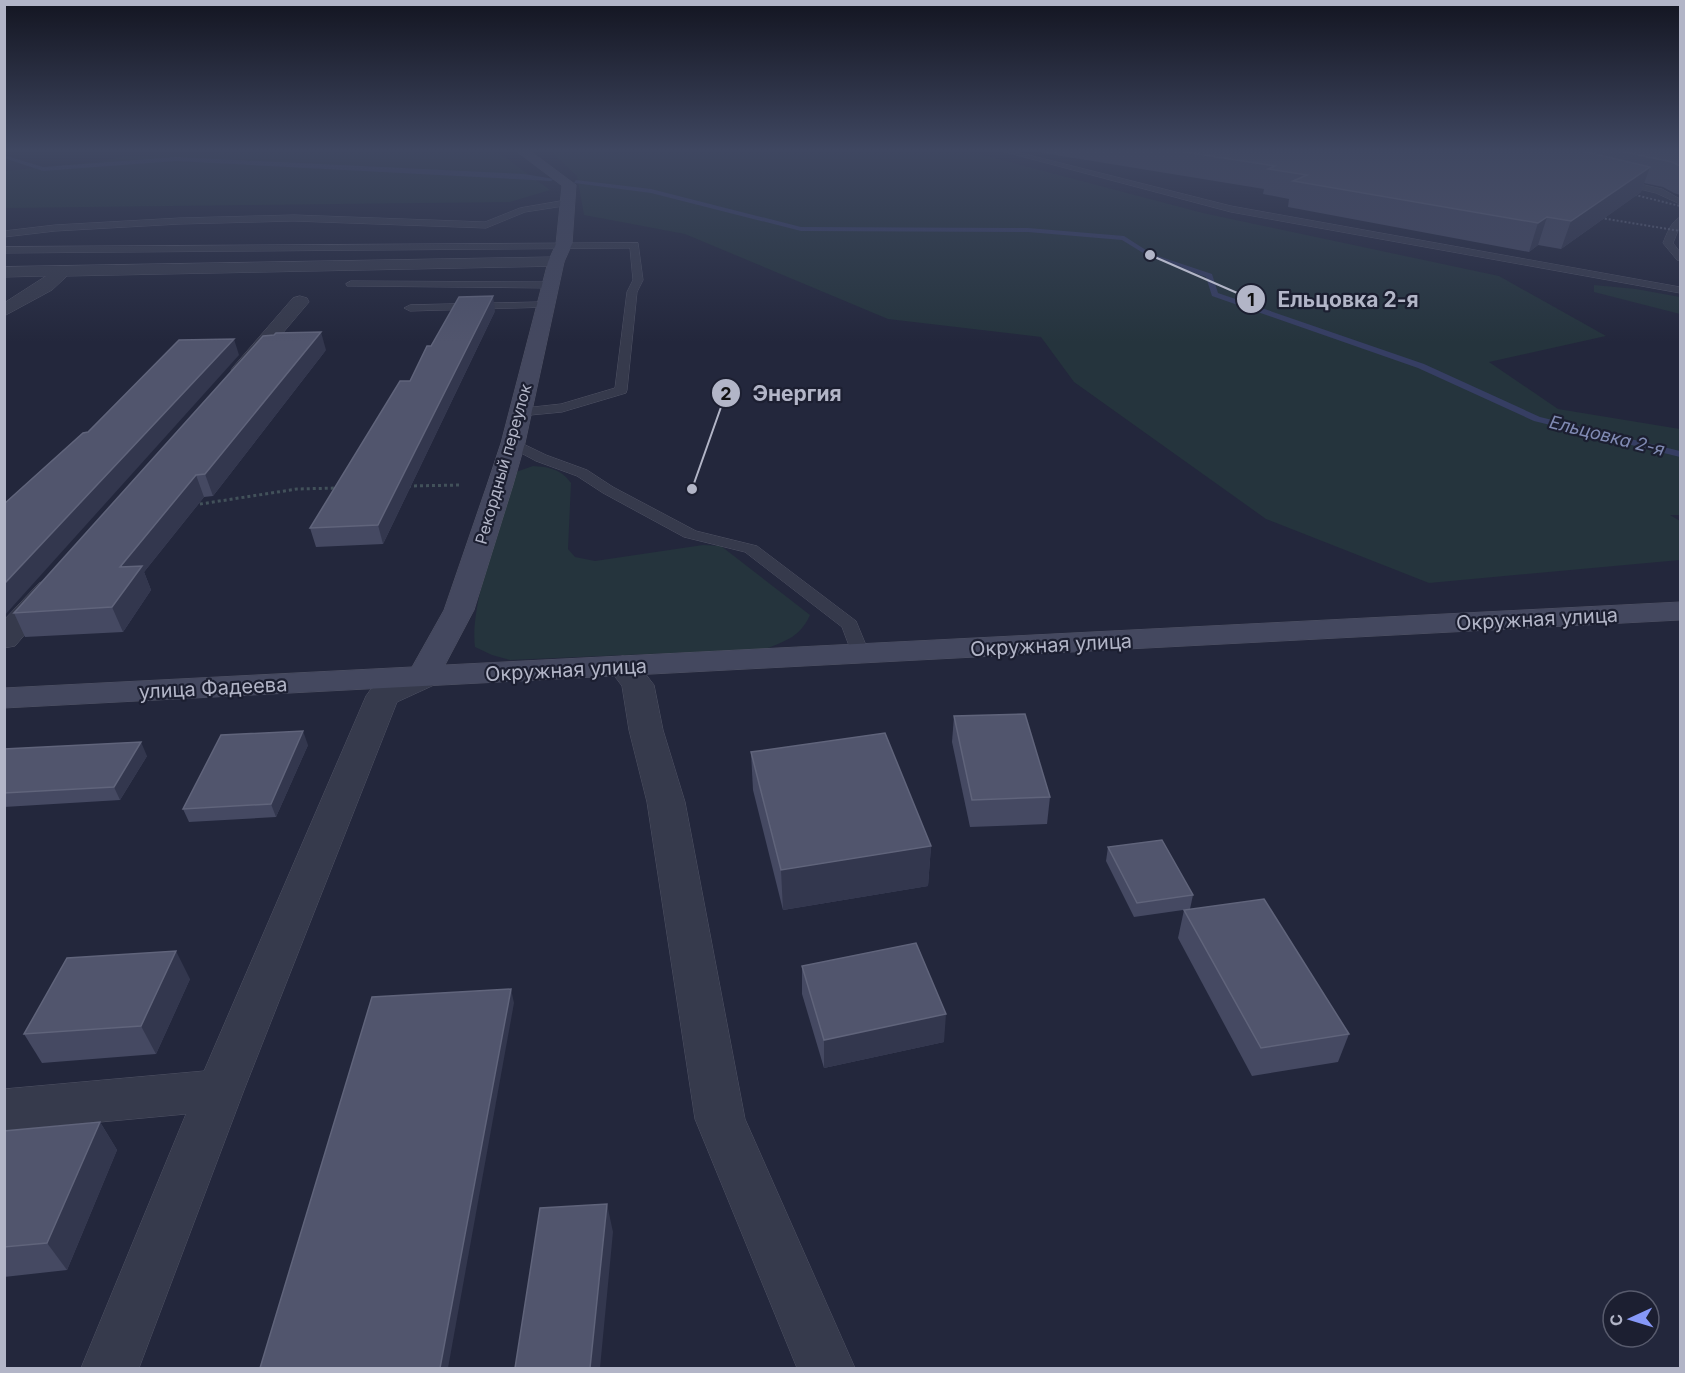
<svg xmlns="http://www.w3.org/2000/svg" width="1685" height="1373" viewBox="0 0 1685 1373" font-family="Inter,sans-serif">
	<style>
		.green { fill: #25343d }
		.lines { fill: none; stroke-linecap: round; stroke-linejoin: round }
		.stream { fill: #363e63; fill-rule: evenodd }
		.lane-casing { stroke: #4f5264; stroke-width: 1 }
		.street-casing { stroke: #4f5264; stroke-width: 1 }
		.secondary-casing { stroke: #4f5264; stroke-width: 1 }
		.path { stroke: #42515a; stroke-width: 3; stroke-dasharray: 3 3; stroke-linecap: butt }
		.lane { fill: #363a4c; fill-rule: evenodd }
		.street { fill: #363a4c; fill-rule: evenodd }
		.secondary { fill: #44485f; fill-rule: evenodd }
		.rail { stroke: #585d73; stroke-width: 2; stroke-dasharray: 2 2; stroke-linecap: butt }
		.wall { fill: #454962 }
		.shaded-wall { fill: #33374e }
		.building { fill: #51556d; stroke: #60647b; stroke-width: 1.5 }
		.labels { text-anchor: middle; stroke-width: 4.5; stroke-linejoin: round; paint-order: stroke }
		.far-street-label { font-size: 16px; fill: #b2b5c7; stroke: #1c1f31 }
		.far-water-label { font-size: 18px; font-style: italic; fill: #818bb4; stroke: #1c1f31 }
		.street-label { font-size: 20px; fill: #b2b5c7; stroke: #1c1f31 }
		.leader { fill: none; stroke: #b2b5c7; stroke-width: 2 }
		.callout-dot { fill: #b2b5c7; stroke: #1c1f31; stroke-width: 2 }
		.mark-label { font-size: 18px; text-anchor: middle; font-weight: bold; fill: #111 }
		.callout-label { font-size: 21px; text-anchor: middle; font-weight: bold; fill: #b2b5c7; stroke: #1c1f31; stroke-width: 4.5; stroke-linejoin: round; paint-order: stroke }
	</style>
	<rect width="100%" height="100%" fill="#23273c"/>
	<g class="green">
		<path d="M223,150h272l55,40 -40,12 -505,6v-37l99,-10 21,-5 87,-2z"/>
		<path d="M549,150h39l28,4 70,-4h278l239,63 296,63 107,60 -117,26 69,47 122,20v86h-10l10,6v39l-251,23 -163,-64 -192,-137 -33,-45 -153,-18 -203,-85 -101,-19 -7,-39z"/>
		<path d="M1594,285l42,4 44,8v17l-86,-22z"/>
		<path d="M533,466c16,1 28,3 38,17l-3,66 7,8 20,4 108,-16 18,1 89,69c-10,22 -23,25 -44,34l-256,11 -18,-5 -17,-8c-6,-42 28,-132 41,-175z"/>
	</g>
	<g class="lines">
		<g class="stream">
			<path d="M4,155l39,12 133,-10 348,17 30,5 -3,2 -375,-20 -133,10 -39,-13z"/>
			<path d="M576,180l75,9 150,38 227,1 96,8 28,18 60,20 6,19 206,71 116,53 140,34v6l-146,-36 -116,-53 -206,-72 -6,-19 -58,-21 -26,-16 -94,-8 -227,-1 -150,-38 -77,-10z"/>
		</g>
		<defs>
			<g id="lane">
				<path d="M998,150h11l222,56 449,81v6l-449,-81z"/>
				<path d="M1618,179l44,10 18,10v5l-24,-11 -41,-10v-4z"/>
				<path d="M567,200l3,1v4l-45,7 -39,16 -192,-7 -114,3 -125,7 -51,6v-6l51,-6 125,-7 114,-3 191,7 35,-14z"/>
				<path d="M1680,217v9l-7,17 7,9v9l-3,-1 -14,-17c4,-10 8,-21 17,-26z"/>
				<path d="M638,243l5,37 -6,12 -10,98 -1,3 -64,19 -42,4 -5,-1 -2,-3 2,-3 46,-5 54,-16 12,-96 6,-12 -3,-32 -626,5v-6z"/>
				<path d="M351,281l200,1 5,3 -5,3 -204,-2 -1,-2z"/>
				<path d="M546,302l5,3 -1,2 -140,4 -6,-3 6,-3z"/>
				<path d="M513,439l33,16 41,15 26,17 83,44 61,15 99,75 14,34 -2,4h-14l-12,-32 -97,-75 -61,-15 -81,-44 -26,-17 -41,-15 -28,-15 -2,-3z"/>
			</g>
			<g id="street">
				<path d="M556,257l6,1 2,4 -2,4 -495,10 -15,14 -48,26v-13l42,-27 -42,1v-10z"/>
				<path d="M300,296l7,2 2,4 -61,72 -7,2 -7,-2 -3,-4 3,-4 59,-68z"/>
				<path d="M49,580l10,3 5,6 -49,57 -11,2v-28l35,-37z"/>
				<path d="M623,656l11,3 20,26 9,45 22,72 60,317 110,249h-58l-102,-249 -48,-317 -18,-72 -7,-44 -15,-20 5,-7z"/>
				<path d="M422,668l12,3 4,7 -4,7 -37,17 -153,388 -105,278h-58l105,-254 -182,17v-42l200,-18 162,-375 5,-7z"/>
			</g>
			<path id="secondary" d="M515,150h14l47,35 -4,59 -8,18 -39,181 -12,42 -39,125 -29,55 1235,-63v18l-1676,88v-20l408,-21 32,-57 43,-125 14,-42 47,-181 8,-18 6,-58z"/>
		</defs>
		<use href="#lane" class="lane-casing"/>
		<use href="#street" class="street-casing"/>
		<use href="#secondary" class="secondary-casing"/>
		<g class="path">
			<path d="M408,486l53,-1"/>
			<path d="M194,505l103,-16 41,-1"/>
		</g>
		<use href="#lane" class="lane"/>
		<use href="#street" class="street"/>
		<use href="#secondary" class="secondary"/>
		<g class="rail">
			<path d="M1619,191l61,15"/>
			<path d="M1589,216l91,15"/>
		</g>
	</g>
	<g class="wall">
		<path d="M1025,150h655v45l-6,-2 -11,-6 -19,-4 -3,9 -80,57 -23,-4 -9,7 -241,-45 1,-8 -26,-5 1,-5z"/>
		<path d="M495,311l-112,233 -67,3 -6,-19 100,-147 21,-35z"/>
		<path d="M326,350l-113,146 -9,1 -60,75 7,18 -28,42 -98,5 -11,-24z"/>
		<path d="M954,716l96,81 -3,27 -77,3 -18,-85z"/>
		<path d="M308,745l-32,72 -87,5 -6,-13z"/>
		<path d="M4,749l143,7 -27,44 -116,7z"/>
		<path d="M751,752l180,94 -3,40 -145,24 -30,-120z"/>
		<path d="M1108,847l85,48 -3,14 -56,8 -28,-56z"/>
		<path d="M1184,910l165,124 -11,28 -86,14 -74,-138z"/>
		<path d="M802,966l142,76 -120,26 -22,-74z"/>
		<path d="M190,979l-34,75 -114,9 -18,-29z"/>
		<path d="M100,1122l17,28 -50,120 -63,7v-146z"/>
	</g>
	<g class="shaded-wall">
		<path d="M1650,167l-9,25 -80,57 10,-28z"/>
		<path d="M1547,217l-9,28 -9,7 9,-29z"/>
		<path d="M493,296l2,15 -112,233 -5,-19z"/>
		<path d="M321,332l5,18 -113,146 -8,-22z"/>
		<path d="M234,339l5,16 -235,261v-32z"/>
		<path d="M196,475l8,22 -60,75 7,18 -28,42 -11,-25 8,-40z"/>
		<path d="M303,731l5,14 -32,72 -5,-13z"/>
		<path d="M141,742l6,14 -27,44 -6,-13z"/>
		<path d="M931,846l-3,40 -145,24 -2,-40z"/>
		<path d="M176,951l14,28 -34,75 -15,-28z"/>
		<path d="M511,989l3,14 -66,365h-8z"/>
		<path d="M946,1014l-2,28 -120,26v-28z"/>
		<path d="M100,1122l17,28 -50,120 -20,-27z"/>
		<path d="M607,1204l6,28 -13,136h-10z"/>
	</g>
	<g class="building">
		<path d="M1172,150h406l72,17 -79,54 -24,-4 -9,6 -245,-42 14,-6 -39,-6 7,-3z"/>
		<path d="M1615,150h65v16l-8,-4z"/>
		<path d="M493,296l-115,229 -68,3 90,-147h10l17,-35h4l28,-49z"/>
		<path d="M321,332l-116,142 -9,1 -76,92 22,-1 -30,41 -98,6 249,-277 11,-1 2,-2z"/>
		<path d="M234,339l-230,245v-80l79,-71 5,-1 91,-92z"/>
		<path d="M1025,714l25,83 -78,3 -18,-84z"/>
		<path d="M303,731l-32,73 -88,5 38,-74z"/>
		<path d="M885,733l46,113 -150,24 -30,-118z"/>
		<path d="M141,742l-27,45 -110,6v-44z"/>
		<path d="M1162,840l31,55 -56,8 -29,-56z"/>
		<path d="M1264,899l85,135 -88,14 -77,-138z"/>
		<path d="M916,943l30,71 -122,26 -22,-74z"/>
		<path d="M176,951l-35,75 -117,8 43,-76z"/>
		<path d="M511,989l-71,379h-180l112,-371z"/>
		<path d="M100,1122l-53,121 -43,4v-116z"/>
		<path d="M607,1204l-17,164h-75l25,-160z"/>
	</g>
	<linearGradient id="sky" x2="0" y2="1"><stop stop-color="#131521"/><stop offset="0.44" stop-color="#3f4761"/><stop offset="1" stop-color="#3f4761" stop-opacity="0"/></linearGradient>
	<rect width="1685" height="342" fill="url(#sky)"/>
	<g class="labels">
		<g class="far-street-label">
			<text transform="translate(503 464) rotate(-74)" y="6">Рекордный переулок</text>
		</g>
		<g class="far-water-label">
			<text transform="translate(1607 436) rotate(14)" y="6">Ельцовка 2-я</text>
		</g>
		<g class="street-label">
			<text transform="translate(1537 619) rotate(-3)" y="7">Окружная улица</text>
			<text transform="translate(1051 645) rotate(-3)" y="7">Окружная улица</text>
			<text transform="translate(566 670) rotate(-3)" y="7">Окружная улица</text>
			<text transform="translate(213 688) rotate(-3)" y="7">улица Фадеева</text>
		</g>
	</g>
	<path class="leader" d="M1150 255L1251 299M692 489L726 393"/>
	<g class="callout-dot">
		<circle cx="1150" cy="255" r="6"/>
		<circle cx="692" cy="489" r="6"/>
		<circle cx="1251" cy="299" r="15"/>
		<circle cx="726" cy="393" r="15"/>
	</g>
	<g class="mark-label">
		<text x="1251" y="306">1</text>
		<text x="726" y="400">2</text>
	</g>
	<g class="callout-label">
		<text x="1348" y="307">Ельцовка 2-я</text>
		<text x="797" y="401">Энергия</text>
	</g>
	<rect width="1685" height="1373" fill="none" stroke="#b2b5c7" stroke-width="12"/>
	<g transform="translate(1631 1319) rotate(266)"><circle r="28" fill="#1c1f31" stroke="#585b6d" stroke-width="1.5"/>
	<path d="M0-4.5L10 22L0 15L-10 22Z" fill="#8698f8"/>
	<text y="-9" font-size="16" font-weight="bold" text-anchor="middle" fill="#b2b5c7">С</text>
	</g>
</svg>
